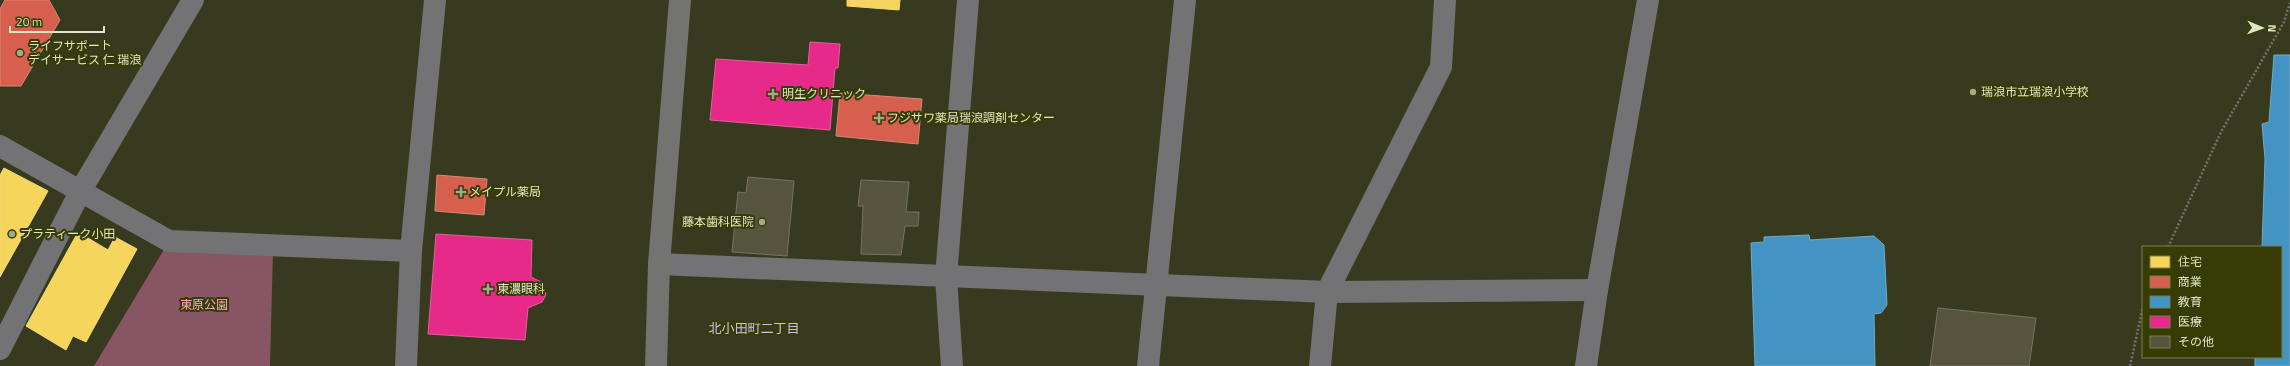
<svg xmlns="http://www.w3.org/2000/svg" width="2290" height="366" viewBox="0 0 2290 366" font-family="'Titillium Web','Noto Sans JP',sans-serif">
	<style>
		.green { fill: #875564 }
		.homes { fill: #f6d55c; stroke: #efda7d }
		.shops { fill: #d6604d; stroke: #d98872 }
		.schools { fill: #4393c3; stroke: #72acc5 }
		.health { fill: #e7298a; stroke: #e5619d }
		.building { fill: #56543d; stroke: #77755e }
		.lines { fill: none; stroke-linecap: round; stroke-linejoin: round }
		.path { stroke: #747570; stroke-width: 2.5; stroke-dasharray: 2 2; stroke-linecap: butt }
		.street { stroke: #737275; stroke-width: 22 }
		.secondary { stroke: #737372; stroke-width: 22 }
		.poi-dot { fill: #a4a98d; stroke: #363c03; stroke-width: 1.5 }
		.labels { text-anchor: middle; stroke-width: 4; stroke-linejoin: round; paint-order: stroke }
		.poi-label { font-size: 12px; fill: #dfe5c9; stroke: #363c03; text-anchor: start }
		.park-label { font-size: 12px; fill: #fcacc9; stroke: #363c03 }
		.neighbourhood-label { font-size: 13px; fill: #cbbcf5; stroke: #363c03 }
	</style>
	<rect width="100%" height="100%" fill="#373a1e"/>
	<path class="green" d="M169,241l104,10 -3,115h-176z"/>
	<g class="homes">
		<path d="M847,0h53l-1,10 -52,-4z"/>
		<path d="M4,168l44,23 -48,86v-102z"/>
		<path d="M78,232l30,18 7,-13 22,12 -51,93 -13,-6 -7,14 -40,-24z"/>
	</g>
	<g class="shops">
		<path d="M5,0h44l11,20 -39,66h-21v-77z"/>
		<path d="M840,93l82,6 -4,45 -82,-8z"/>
		<path d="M437,175l50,4 -3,36 -49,-4z"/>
	</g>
	<g class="schools">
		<path d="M2274,55h16v311h-35v-9h26v-110h-19l3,-88 -3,-35 7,-2z"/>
		<path d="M1809,235l1,5 64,-4 10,9 3,60 -6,8 -7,1 1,52h-120l-4,-123 13,-1v-5z"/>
	</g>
	<g class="health">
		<path d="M810,42l30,2 -2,24h-3l-5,62 -120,-10 6,-61 92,6z"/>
		<path d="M436,234l96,6 -1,37 12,6 3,12 -4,7 -14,6 -3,32 -97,-6z"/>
	</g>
	<g class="building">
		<path d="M748,177l46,4 -7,75 -55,-4 6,-60 8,1z"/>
		<path d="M861,180l48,2 -3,30h13l-1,14h-13l-4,29 -40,-1 2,-48h-5z"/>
		<path d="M1938,308l98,10 -7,48h-99z"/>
	</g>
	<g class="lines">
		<g class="path">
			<path d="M2168,247l53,-115 63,-110 6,-19"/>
			<path d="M2130,366l13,-59"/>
		</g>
		<g class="street">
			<path d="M0,146l169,95 242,10"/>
			<path d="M659,264l668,28 270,-2"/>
			<path d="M0,349l81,-159 112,-190"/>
			<path d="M406,366l5,-115 24,-251"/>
			<path d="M952,366l-6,-89 22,-277"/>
			<path d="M1148,366l37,-366"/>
			<path d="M1320,366l7,-74 114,-225 4,-67"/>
			<path d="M1586,366l11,-76 51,-290"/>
		</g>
		<path class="secondary" d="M656,366l3,-102 21,-264"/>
	</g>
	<g class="poi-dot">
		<circle cx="20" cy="53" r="4"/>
		<circle cx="1973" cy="92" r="4"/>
		<path d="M771 88h4v4h4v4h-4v4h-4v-4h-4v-4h4z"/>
		<path d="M877 112h4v4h4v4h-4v4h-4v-4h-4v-4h4z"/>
		<path d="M459 186h4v4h4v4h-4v4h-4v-4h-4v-4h4z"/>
		<circle cx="762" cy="222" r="4"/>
		<circle cx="12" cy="234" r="4"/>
		<path d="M486 283h4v4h4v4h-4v4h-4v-4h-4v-4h4z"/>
	</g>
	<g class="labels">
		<g class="poi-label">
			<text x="28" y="50">ライフサポート<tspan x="28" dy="14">デイサービス 仁 瑞浪</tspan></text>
			<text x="1981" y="96">瑞浪市立瑞浪小学校</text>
			<text x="782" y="98">明生クリニック</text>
			<text x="887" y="122">フジサワ薬局瑞浪調剤センター</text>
			<text x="469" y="196">メイプル薬局</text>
			<text x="754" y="226" text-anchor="end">藤本歯科医院</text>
			<text x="20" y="238">プラティーク小田</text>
			<text x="497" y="293">東濃眼科</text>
		</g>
		<g class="park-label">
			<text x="204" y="309">東原公園</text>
		</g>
		<g class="neighbourhood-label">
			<text x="754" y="333">北小田町二丁目</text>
		</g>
	</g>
	<rect x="2142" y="246" width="140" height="112" fill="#363c03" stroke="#7a8052"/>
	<rect x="2150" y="256" width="20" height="12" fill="#f6d55c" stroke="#7a8052"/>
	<text x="2178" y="266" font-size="12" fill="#dfe5c9">住宅</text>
	<rect x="2150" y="276" width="20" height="12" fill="#d6604d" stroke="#7a8052"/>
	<text x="2178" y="286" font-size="12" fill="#dfe5c9">商業</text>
	<rect x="2150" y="296" width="20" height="12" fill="#4393c3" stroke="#7a8052"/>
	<text x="2178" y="306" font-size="12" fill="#dfe5c9">教育</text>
	<rect x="2150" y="316" width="20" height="12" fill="#e7298a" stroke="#7a8052"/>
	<text x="2178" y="326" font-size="12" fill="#dfe5c9">医療</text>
	<rect x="2150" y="336" width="20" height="12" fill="#56543d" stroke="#7a8052"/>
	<text x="2178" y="346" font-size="12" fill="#dfe5c9">その他</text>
	<g transform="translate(2262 28) rotate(92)" stroke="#363c03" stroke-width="3" paint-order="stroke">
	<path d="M0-3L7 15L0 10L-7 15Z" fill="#dfe5c9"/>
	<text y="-6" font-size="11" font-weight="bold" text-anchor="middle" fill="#dfe5c9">N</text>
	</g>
	<path d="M10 26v6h94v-6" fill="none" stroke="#dfe5c9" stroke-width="2"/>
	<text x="16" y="26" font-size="12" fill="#dfe5c9" stroke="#363c03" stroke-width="3" paint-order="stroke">20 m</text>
</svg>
